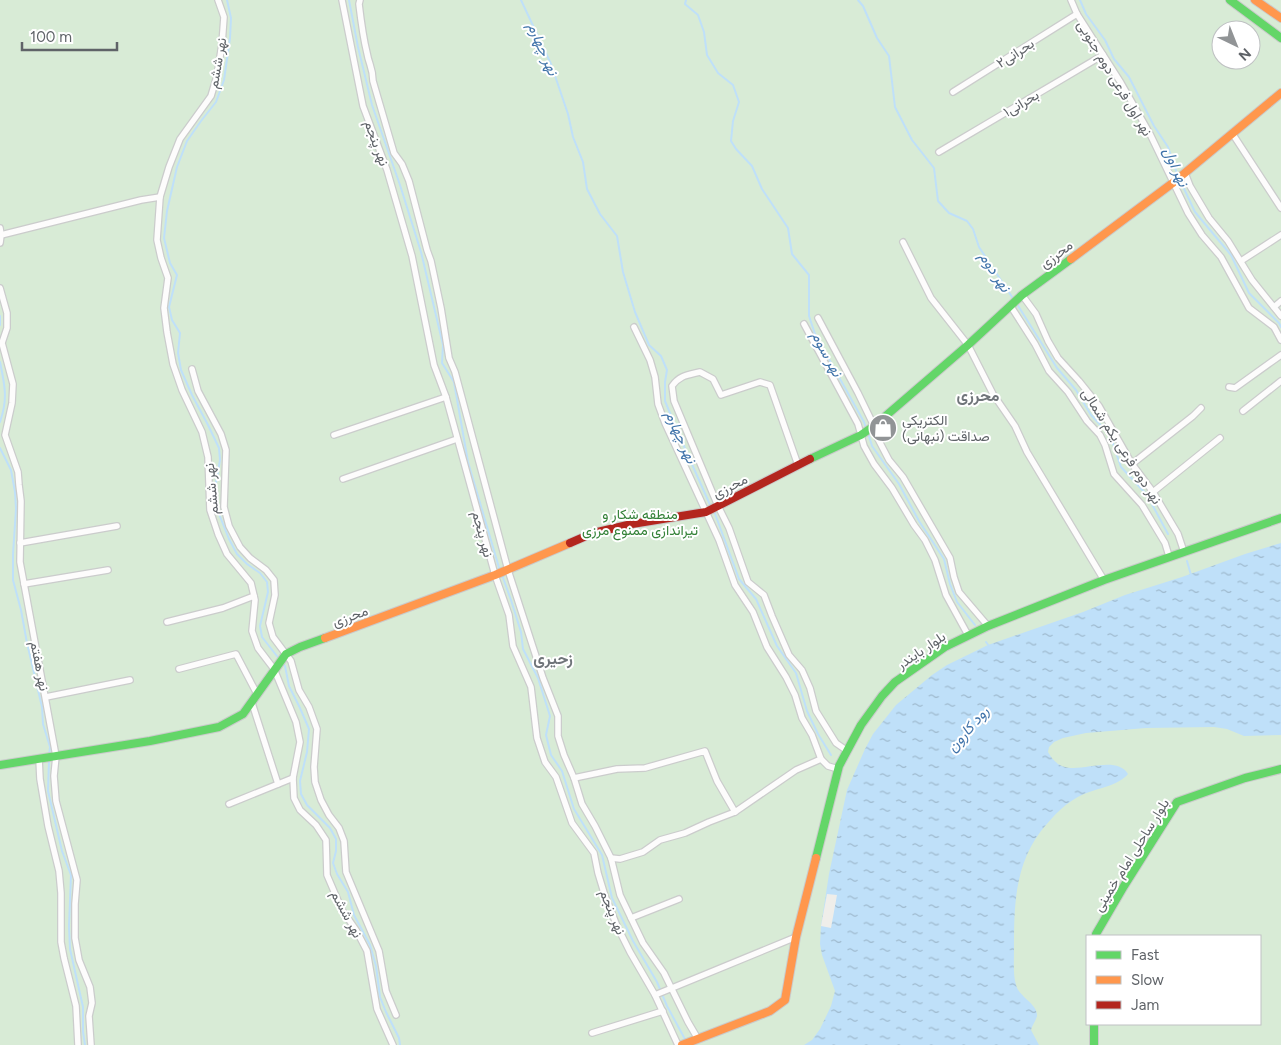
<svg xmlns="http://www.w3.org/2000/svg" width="1281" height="1045" viewBox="0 0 1281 1045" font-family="Figtree,Vazirmatn,sans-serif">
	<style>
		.park { fill: #d8ebd6; fill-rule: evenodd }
		.water { fill: url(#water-ripples) }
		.pier { fill: #efeeea }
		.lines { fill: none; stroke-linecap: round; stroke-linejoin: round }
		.stream { stroke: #bfe0f9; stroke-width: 2 }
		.street-casing { stroke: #cbcccc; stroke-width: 8 }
		.fast-casing { stroke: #cacacb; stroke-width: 10 }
		.slow-casing { stroke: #cacacb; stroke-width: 10 }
		.jam-casing { stroke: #cacacb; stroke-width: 10 }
		.street { stroke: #fdfcfc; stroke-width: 5.5 }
		.fast { stroke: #63d668; stroke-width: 8 }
		.slow { stroke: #ff974d; stroke-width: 8 }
		.jam { stroke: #b3261e; stroke-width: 8 }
		.labels { text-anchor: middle; stroke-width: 4; stroke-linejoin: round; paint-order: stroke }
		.street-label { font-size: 14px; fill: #5f6368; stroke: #fff }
		.poi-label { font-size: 14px; fill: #5f6368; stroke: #fff; text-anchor: start }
		.park-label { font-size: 14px; fill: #348238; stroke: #fff }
		.water-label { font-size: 15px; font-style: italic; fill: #4174aa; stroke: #fff }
		.quarter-label { font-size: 16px; font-weight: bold; fill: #70757a; stroke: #fff }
	</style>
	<defs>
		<pattern id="water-ripples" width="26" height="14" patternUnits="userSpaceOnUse" patternTransform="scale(1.25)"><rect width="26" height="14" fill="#bfe0f9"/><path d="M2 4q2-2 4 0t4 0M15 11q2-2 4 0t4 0" fill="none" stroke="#9eb9cd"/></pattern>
	</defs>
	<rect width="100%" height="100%" fill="#efeeea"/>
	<path class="park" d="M0,0h1281v1045h-1281zM1221,30h30v30h-30zM1087,936h173v88h-173z"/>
	<path class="water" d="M1281,543v192l-37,1 -17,-7 -13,-2 -68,1 -60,5 -23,5 -9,4 -5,5 -1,5c4,7 9,13 17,15 17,5 52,-12 63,7 -10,12 -30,14 -44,20 -17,7 -31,22 -43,37 -27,35 -27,78 -27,120 0,11 -1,24 2,34 3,12 22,19 21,31 -1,5 -5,9 -6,14l8,15h-235l8,-5 8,-11 11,-23 4,-15 -13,-36 -2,-11 1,-18 8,-52 18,-84 18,-41 8,-15 23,-29 36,-30 15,-10 41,-20 95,-33 42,-17 57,-18 63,-23z"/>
	<path class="pier" d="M827,894l10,1 -6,33 -10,-2z"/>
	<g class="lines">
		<g class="stream">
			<path d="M227,0l4,18 -1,20 -6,42 -8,22 -15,19 -14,20 -10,26 -10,44 -3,27 6,25 7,12 -8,32 3,13 8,13 -2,20 3,17 11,25 16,30 11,23 1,12 -6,34 5,20 10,25 8,15 10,10 13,9 7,9 1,10 -8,34 2,11 18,23"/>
			<path d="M349,0l9,47 14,58 28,80 21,67 22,93 -1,18 12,19 14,80 32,109"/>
			<path d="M521,0l30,64 17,50 5,23 10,25 4,27 13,25 17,22 6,36 12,40 14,33 12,11 6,14 -2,12v19l14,34 32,72"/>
			<path d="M686,0l-1,4 13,11 6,17 3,23 11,18 15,12 6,17 -6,19 -2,20 5,8 16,17 10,23 26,39 4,26 17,21v41l6,18 49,88 2,6"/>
			<path d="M858,0l5,6 14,32 12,18 6,51 17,33 22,28 4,33 11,12 18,8 6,8 6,18 35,53"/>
			<path d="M1080,0l6,14 19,26 9,19 15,18 25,49 14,21 10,29"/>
			<path d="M1180,180l15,32 36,43 18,38 30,30 2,4"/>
			<path d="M1017,304l40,64 19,22 15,25 19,20 11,32 26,28 21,39"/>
			<path d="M0,316v9"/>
			<path d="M0,362c5,24 8,37 0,60"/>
			<path d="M868,433l4,13 27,38 20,37 25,38 6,25 7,18 18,23"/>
			<path d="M0,448l11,22 4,22 1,17 -3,45v26l8,30 6,33 15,64 1,17 7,23 -1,8"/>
			<path d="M714,511l25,68 17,20 21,47 19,27 11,38 11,23 13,21"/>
			<path d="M1187,561l4,14"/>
			<path d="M502,575l9,25 10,32 2,17 15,29 12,38 -4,19 5,20 11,16 12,38 28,46 10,43 21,43 24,41 10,24 19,35"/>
			<path d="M986,642l3,4"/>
			<path d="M283,663l2,3 4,20 11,22 9,21 -2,23 -7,29 1,13 6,11 23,23 6,11v12l-3,12 4,11 11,18 6,23 16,30 6,21 4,31 6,15 13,26 1,7"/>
			<path d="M49,760l-1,31 14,60 9,24 -2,51 1,23 13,58v25l2,13"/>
		</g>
		<defs>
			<g id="street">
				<path d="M218,0l6,17 -2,27 -5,32 -6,20 -31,43 -11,28 -9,30 -3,43 4,18 7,20 -4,30 3,24 6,32 9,26 20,42 6,25 2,53 8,24 9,20 24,29 4,17 -3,31 6,17 16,21 22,53 4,20 -7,36 1,20 6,12 16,15 10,15 1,35 15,35 14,20 11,21 10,58 16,36"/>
				<path d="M342,0l21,106 24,64 25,86 22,109 12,32 49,178 14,40 4,31 18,41 6,51 8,24 11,15 16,46 22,30 4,20 7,23 12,30 13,26 25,43 23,50"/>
				<path d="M360,0l-1,4c2,17 4,33 8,49 2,12 6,15 6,28l21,72 8,11 7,17 18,69 4,11 10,47 8,50 6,14 53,198 35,108 15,38v20l6,19 10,23 8,26 13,22 16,32 9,37 23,48 21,30 24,49 10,17"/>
				<path d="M1071,0l6,14 44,69 29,51 38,79 14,22 19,22 28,51 25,19 7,13"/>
				<path d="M953,92l124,-78"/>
				<path d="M1232,133l49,75"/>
				<path d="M939,152l164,-97"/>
				<path d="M1185,173l5,13 19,32 19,23 24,39 29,36"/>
				<path d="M0,228l1,7 -1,8"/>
				<path d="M1,235l140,-35 19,-3"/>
				<path d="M903,242l28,56 37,47 25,49 22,32 12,26 77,128"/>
				<path d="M1241,261l40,-26"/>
				<path d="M0,288l7,25v15l-5,15 11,41 -1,19 -7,32 13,37 1,13 2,16 -1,61 36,194 -2,20 2,25 21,79 -2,24v34l4,22 11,27 2,16 -3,13 2,29"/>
				<path d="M1022,295l14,19 12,27 10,17 21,23 20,25 33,58 21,28 25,42 6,18"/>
				<path d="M1010,305l25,39 14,27 19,21 19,29 13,14 5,10 9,29 28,31 23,38 4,13"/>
				<path d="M1274,307l7,-6"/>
				<path d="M818,318l40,75 16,33 4,13 11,21 14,17 47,81 4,19 5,15 29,34"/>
				<path d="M804,324l54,100 6,22 10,18 18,24 22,37 11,15 10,20 11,35 22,40"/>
				<path d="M634,327l16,33 5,17 3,27 7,19 54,117 16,45 18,27 14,35 19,30 9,18 7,23 10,17 9,24 7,7 10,3"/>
				<path d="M192,369l6,22 23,43 5,16 -2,57 5,19 11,21 10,11 16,12 8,10 1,15 -6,28 4,14 18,24 8,29 10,17 8,22 -3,38 1,15 6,18 8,15 10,13 5,13 2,31 33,79 7,40 10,24"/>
				<path d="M1229,387l6,1 46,-33"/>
				<path d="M1243,411l38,-30"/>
				<path d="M334,435l112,-38"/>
				<path d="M1132,464l61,-48 8,-8"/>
				<path d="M798,465l-28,-80 -10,-3 -39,13 -8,-16 -13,-7c-12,3 -20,3 -28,14l2,15 44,105 11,22 19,54 16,13 8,21 17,39 13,15 8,18 6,23 20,32 10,7"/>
				<path d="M343,479l114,-40"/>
				<path d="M1153,492l67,-54"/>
				<path d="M20,543l97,-17"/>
				<path d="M24,584l84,-14"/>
				<path d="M167,622l56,-14 31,-12"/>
				<path d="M179,669l57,-15 21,40"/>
				<path d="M46,697l84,-17"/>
				<path d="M252,703l26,81"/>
				<path d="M39,759l1,20 8,47 11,45 2,22v49l3,16 12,48 2,39"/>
				<path d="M574,778l43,-9 28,-1 60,-17 12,30 18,31 61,-42 25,-11"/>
				<path d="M229,804l64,-26"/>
				<path d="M611,858l9,1 23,-7 17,-12 25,-7 24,-11 26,-10"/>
				<path d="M631,918l48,-19"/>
				<path d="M655,995l141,-58"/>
				<path d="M592,1033l71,-22"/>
			</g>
			<g id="fast">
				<path d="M1230,0l51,38"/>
				<path d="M810,459l51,-24 13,-9 94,-81 54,-50 49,-36"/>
				<path d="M0,765l150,-24 69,-14 24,-13 43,-60 14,-7 25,-9"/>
				<path d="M816,858l23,-92 22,-41 21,-29 13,-14 50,-35 43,-21 116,-46 177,-62"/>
				<path d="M1096,936v-2l28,-48 53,-84 68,-24 36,-9"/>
				<path d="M1094,1024v21"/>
			</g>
			<g id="slow">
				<path d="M1255,0l26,18"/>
				<path d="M1071,259l103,-77 107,-89"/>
				<path d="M325,638l170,-63 75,-32"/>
				<path d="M682,1045l88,-34 15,-11 11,-63 20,-79"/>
			</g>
			<path id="jam" d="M570,543l23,-10 39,-9 74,-12 104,-53"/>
		</defs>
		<use href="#street" class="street-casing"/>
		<use href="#fast" class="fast-casing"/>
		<use href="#slow" class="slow-casing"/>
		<use href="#jam" class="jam-casing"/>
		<use href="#street" class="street"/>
		<use href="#fast" class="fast"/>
		<use href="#slow" class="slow"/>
		<use href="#jam" class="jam"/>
	</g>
	<defs>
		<symbol id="shop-disc" viewBox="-11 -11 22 22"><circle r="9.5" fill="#919496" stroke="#fff"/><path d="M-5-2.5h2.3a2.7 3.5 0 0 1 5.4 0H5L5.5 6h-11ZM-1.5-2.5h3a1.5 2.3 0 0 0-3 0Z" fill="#fff"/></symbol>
	</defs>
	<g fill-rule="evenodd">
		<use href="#shop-disc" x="867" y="412" width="32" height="32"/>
	</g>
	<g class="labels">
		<g class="street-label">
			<text transform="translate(1015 53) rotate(-33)" y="5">بحرانی۲</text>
			<text transform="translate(217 63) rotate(-80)" y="5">نهر ششم</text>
			<text transform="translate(1115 78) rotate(59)" y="5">نهر اول فرعی دوم جنوبی</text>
			<text transform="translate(1021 103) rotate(-31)" y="5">بحرانی۱</text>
			<text transform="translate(377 143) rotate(70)" y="5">نهر پنجم</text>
			<text transform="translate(1056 254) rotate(-37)" y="5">محرزی</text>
			<text transform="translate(1122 446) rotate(57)" y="5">نهر دوم فرعی یکم شمالی</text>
			<text transform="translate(730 486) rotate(-27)" y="5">محرزی</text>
			<text transform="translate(211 489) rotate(-95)" y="5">نهر ششم</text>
			<text transform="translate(483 534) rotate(75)" y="5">نهر پنجم</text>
			<text transform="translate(350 616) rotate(-20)" y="5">محرزی</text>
			<text transform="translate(921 650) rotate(-34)" y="5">بلوار بایندر</text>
			<text transform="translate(40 666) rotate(79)" y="5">نهر هفتم</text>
			<text transform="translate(1131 855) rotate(-58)" y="5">بلوار ساحلی امام خمینی</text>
			<text transform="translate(613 912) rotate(68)" y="5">نهر پنجم</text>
			<text transform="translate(347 914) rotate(62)" y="5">نهر ششم</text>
		</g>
		<g class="poi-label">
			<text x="902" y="425">الکتریکی<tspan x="902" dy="16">صداقت (نبهانی)</tspan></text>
		</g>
		<g class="park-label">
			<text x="640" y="519">منطقه شکار و<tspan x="640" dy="16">تیراندازی ممنوع مرزی</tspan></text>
		</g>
		<g class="water-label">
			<text transform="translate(543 49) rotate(67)" y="5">نهر چهارم</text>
			<text transform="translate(1176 167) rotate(66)" y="5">نهر اول</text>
			<text transform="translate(995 272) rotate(57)" y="5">نهر دوم</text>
			<text transform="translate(827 354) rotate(62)" y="5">نهر سوم</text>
			<text transform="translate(681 437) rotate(66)" y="5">نهر چهارم</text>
			<text transform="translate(968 729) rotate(-49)" y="5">رود کارون</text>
		</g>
		<g class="quarter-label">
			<text x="978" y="401">محرزی</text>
			<text x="553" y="664">زحیری</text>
		</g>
	</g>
	<rect x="1086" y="935" width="175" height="90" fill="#ffffff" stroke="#bfc1c3"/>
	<rect x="1096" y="951" width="25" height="8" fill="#63d668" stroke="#bfc1c3"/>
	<text x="1131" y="960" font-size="15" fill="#5f6368">Fast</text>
	<rect x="1096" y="976" width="25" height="8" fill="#ff974d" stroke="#bfc1c3"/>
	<text x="1131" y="985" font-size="15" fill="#5f6368">Slow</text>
	<rect x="1096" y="1001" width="25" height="8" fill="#b3261e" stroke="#bfc1c3"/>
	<text x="1131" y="1010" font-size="15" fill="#5f6368">Jam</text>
	<g transform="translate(1236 45) rotate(137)"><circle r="24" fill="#ffffff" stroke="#bfc1c3"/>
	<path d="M0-4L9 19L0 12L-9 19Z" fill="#919496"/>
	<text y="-8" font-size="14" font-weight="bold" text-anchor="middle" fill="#5f6368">N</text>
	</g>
	<path d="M22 42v8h95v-8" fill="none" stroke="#5f6368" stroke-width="2.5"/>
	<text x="30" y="42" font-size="15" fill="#5f6368" stroke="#ffffff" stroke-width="4" paint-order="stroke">100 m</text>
</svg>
